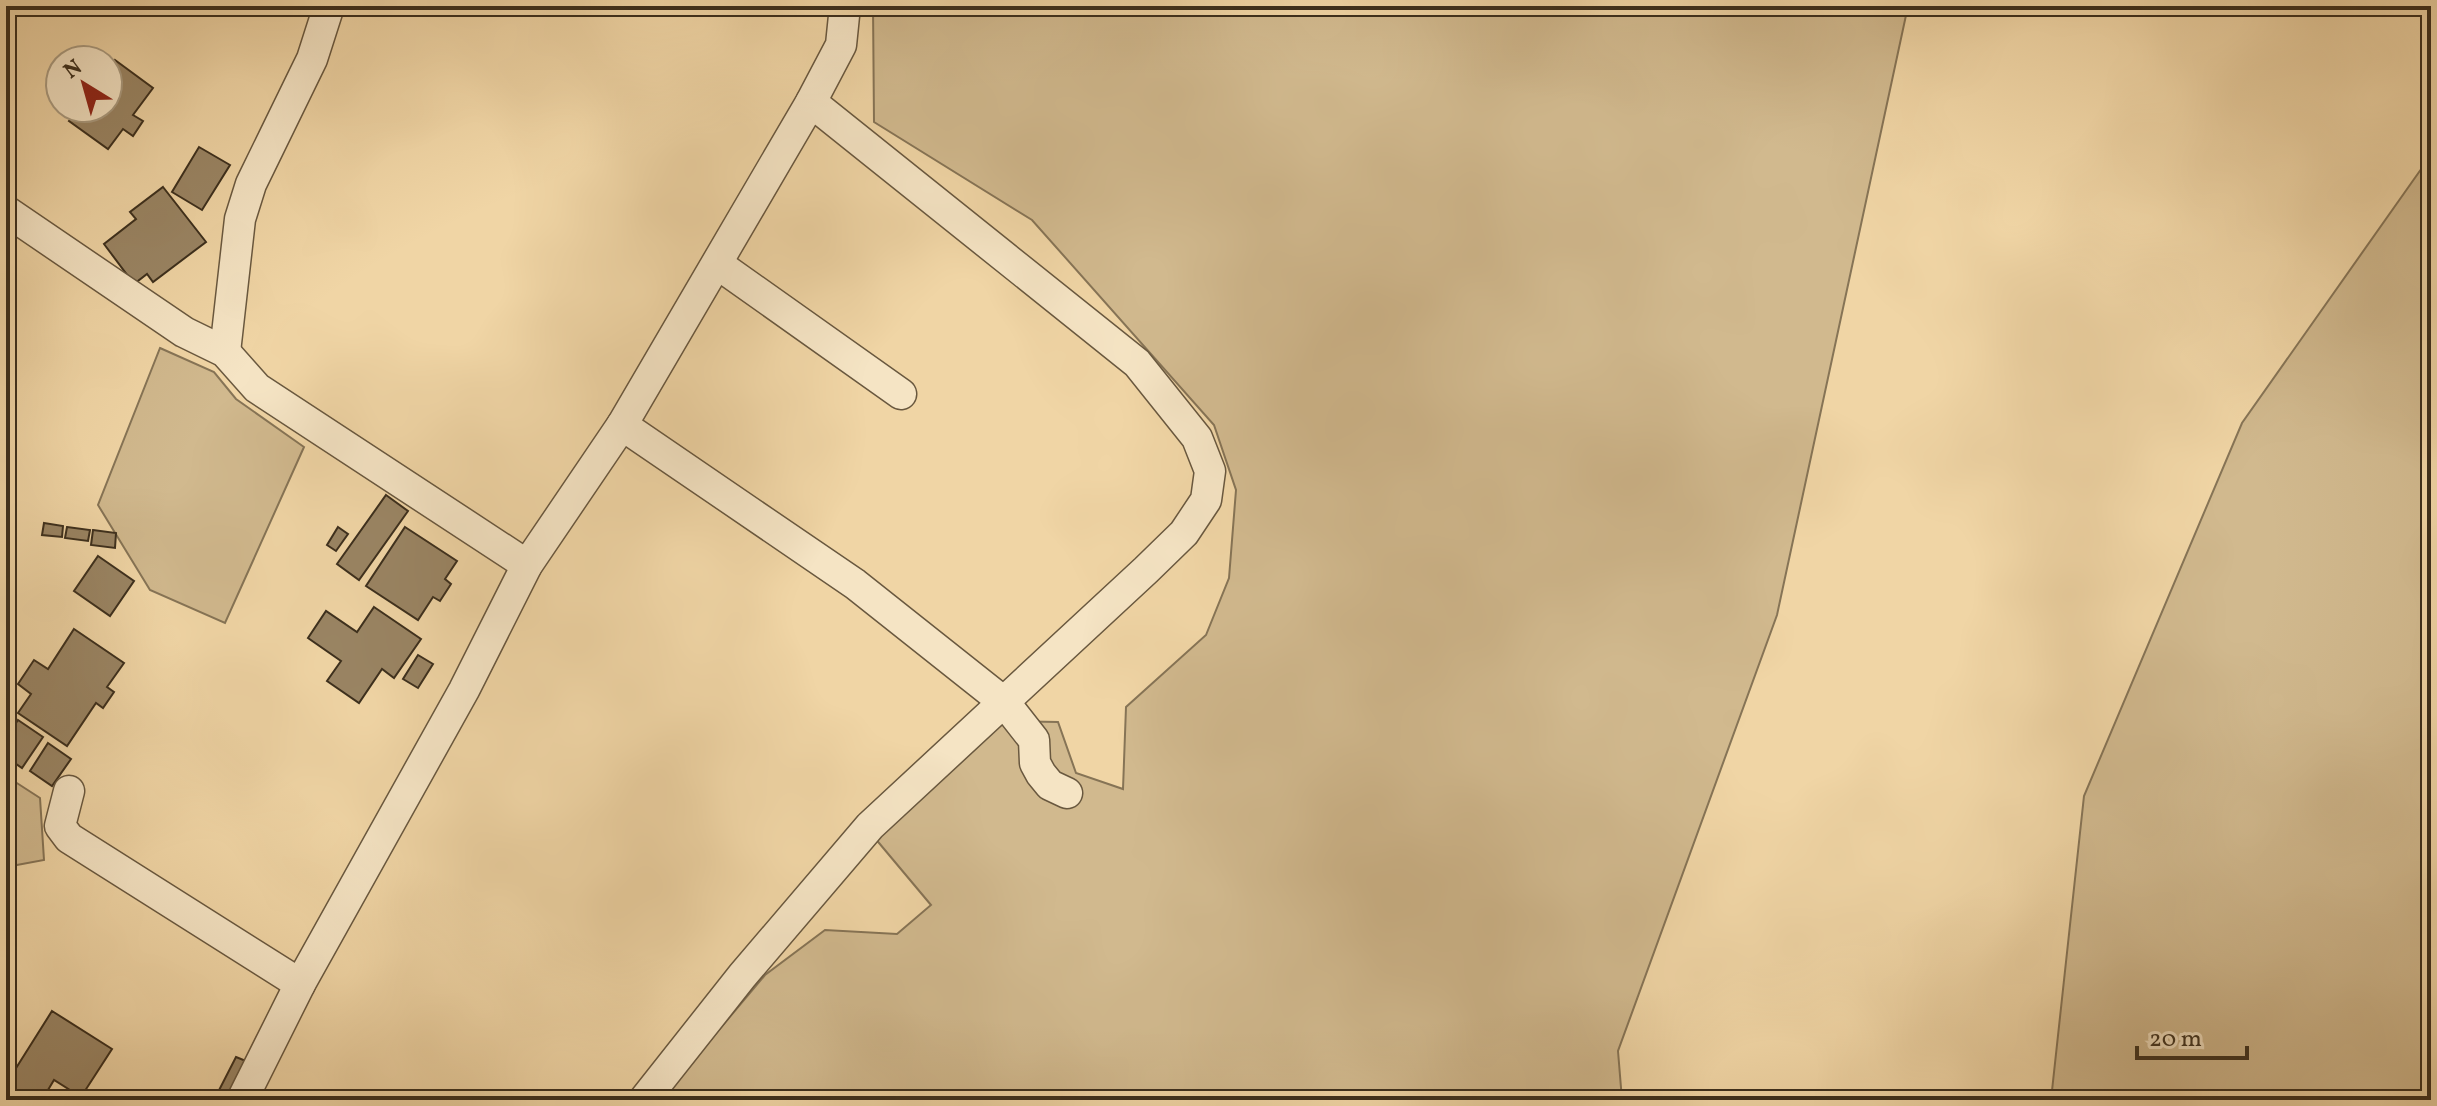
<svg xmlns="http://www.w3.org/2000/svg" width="2437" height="1106" viewBox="0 0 2437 1106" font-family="Vollkorn,serif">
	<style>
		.green { fill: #d1b98e; stroke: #867456; stroke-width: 2 }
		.building { fill: #9a8564; stroke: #3c2f1d; stroke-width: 2 }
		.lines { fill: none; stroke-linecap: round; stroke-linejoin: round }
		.street-casing { stroke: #69583f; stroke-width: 33 }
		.street { stroke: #f5e4c4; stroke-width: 30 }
	</style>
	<rect width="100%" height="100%" fill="#f0d5a5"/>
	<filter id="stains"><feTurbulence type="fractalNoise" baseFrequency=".0025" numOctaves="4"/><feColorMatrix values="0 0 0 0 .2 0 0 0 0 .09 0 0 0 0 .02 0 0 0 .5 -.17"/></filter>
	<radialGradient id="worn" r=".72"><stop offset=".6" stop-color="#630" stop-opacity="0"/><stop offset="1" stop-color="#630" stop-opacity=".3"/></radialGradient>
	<g class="green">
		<path d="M873,6h1035l-131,609 -159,436 4,49h-962l105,-125 60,-45 72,4 34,-29 -57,-68 129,-116 55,1 18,51 47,16 3,-82 80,-72 23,-57 7,-88 -22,-65 -182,-205 -158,-98z"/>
		<path d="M2428,6h3v1094h-380l33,-304 158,-373 182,-258z"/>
		<path d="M160,348l54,24 22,27 68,48 -79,176 -75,-33 -52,-85z"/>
		<path d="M6,776l34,22 4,62 -38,7z"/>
	</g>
	<g class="building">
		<path d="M115,60l38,28 -20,27 10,6 -10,15 -10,-7 -15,20 -39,-28 10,-13h29v-39z"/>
		<path d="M199,147l31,18 -28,45 -30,-18z"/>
		<path d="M163,187l43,55 -53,40 -6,-8 -13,10 -30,-40 32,-25 -6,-7z"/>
		<path d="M386,495l22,16 -49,69 -22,-16z"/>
		<path d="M44,523l19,3 -1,11 -20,-2z"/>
		<path d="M67,527l23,3 -2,11 -23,-3z"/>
		<path d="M338,527l10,7 -12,17 -9,-6z"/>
		<path d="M405,527l52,34 -12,18 6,5 -11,17 -7,-4 -15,23 -52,-34z"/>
		<path d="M93,530l23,3 -1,15 -24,-3z"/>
		<path d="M98,556l36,25 -24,35 -36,-25z"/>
		<path d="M374,607l47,32 -27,39 -12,-9 -23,34 -32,-22 14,-20 -33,-23 18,-27 31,21z"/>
		<path d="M74,629l50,34 -17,24 7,5 -11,16 -7,-5 -29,43 -49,-33 13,-19 -13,-10 16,-24 14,9z"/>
		<path d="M418,655l15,9 -15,24 -15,-9z"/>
		<path d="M18,720l25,17 -21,31 -16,-11v-19z"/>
		<path d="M48,743l23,16 -19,27 -22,-15z"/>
		<path d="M52,1011l60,38 -31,48 -27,-17 -12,20h-36v-16z"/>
		<path d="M236,1057l10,4 -20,39h-12z"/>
	</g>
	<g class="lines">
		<defs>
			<g id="street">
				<path d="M6,211l178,121 41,20 32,36 270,177"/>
				<path d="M719,265l182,129"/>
				<path d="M225,352l15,-133 11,-35 61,-125 17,-53"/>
				<path d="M622,425l233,159 150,119 29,37 1,23 6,11 9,11 17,8"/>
				<path d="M69,791l-9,35 9,12 231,146"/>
				<path d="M242,1100l58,-116 164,-294 63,-125 95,-140 189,-323 30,-57 4,-39"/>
				<path d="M644,1100l98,-124 128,-150 276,-256 38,-37 22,-33 4,-29 -13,-33 -60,-75 -326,-261"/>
			</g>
		</defs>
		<use href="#street" class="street-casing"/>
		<use href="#street" class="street"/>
	</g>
	<rect width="2437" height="1106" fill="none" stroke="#f0d5a5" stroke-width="32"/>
	<rect x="8" y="8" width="2421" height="1090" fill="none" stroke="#3c2f1d" stroke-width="4"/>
	<rect x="16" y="16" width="2405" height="1074" fill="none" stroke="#3c2f1d" stroke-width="2"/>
	<g transform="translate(84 84) rotate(323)"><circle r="38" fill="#f5e4c4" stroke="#ab9c81" stroke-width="2"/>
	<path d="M0-6L14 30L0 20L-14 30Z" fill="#8f2418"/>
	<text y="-12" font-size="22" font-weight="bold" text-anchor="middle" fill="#3c2f1d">N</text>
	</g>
	<path d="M2137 1046v12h110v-12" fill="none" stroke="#3c2f1d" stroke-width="4"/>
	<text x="2149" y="1046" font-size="24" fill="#3c2f1d" stroke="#f5e4c4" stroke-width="6" paint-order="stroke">20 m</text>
	<rect width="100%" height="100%" filter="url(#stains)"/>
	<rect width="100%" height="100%" fill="url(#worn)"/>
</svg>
